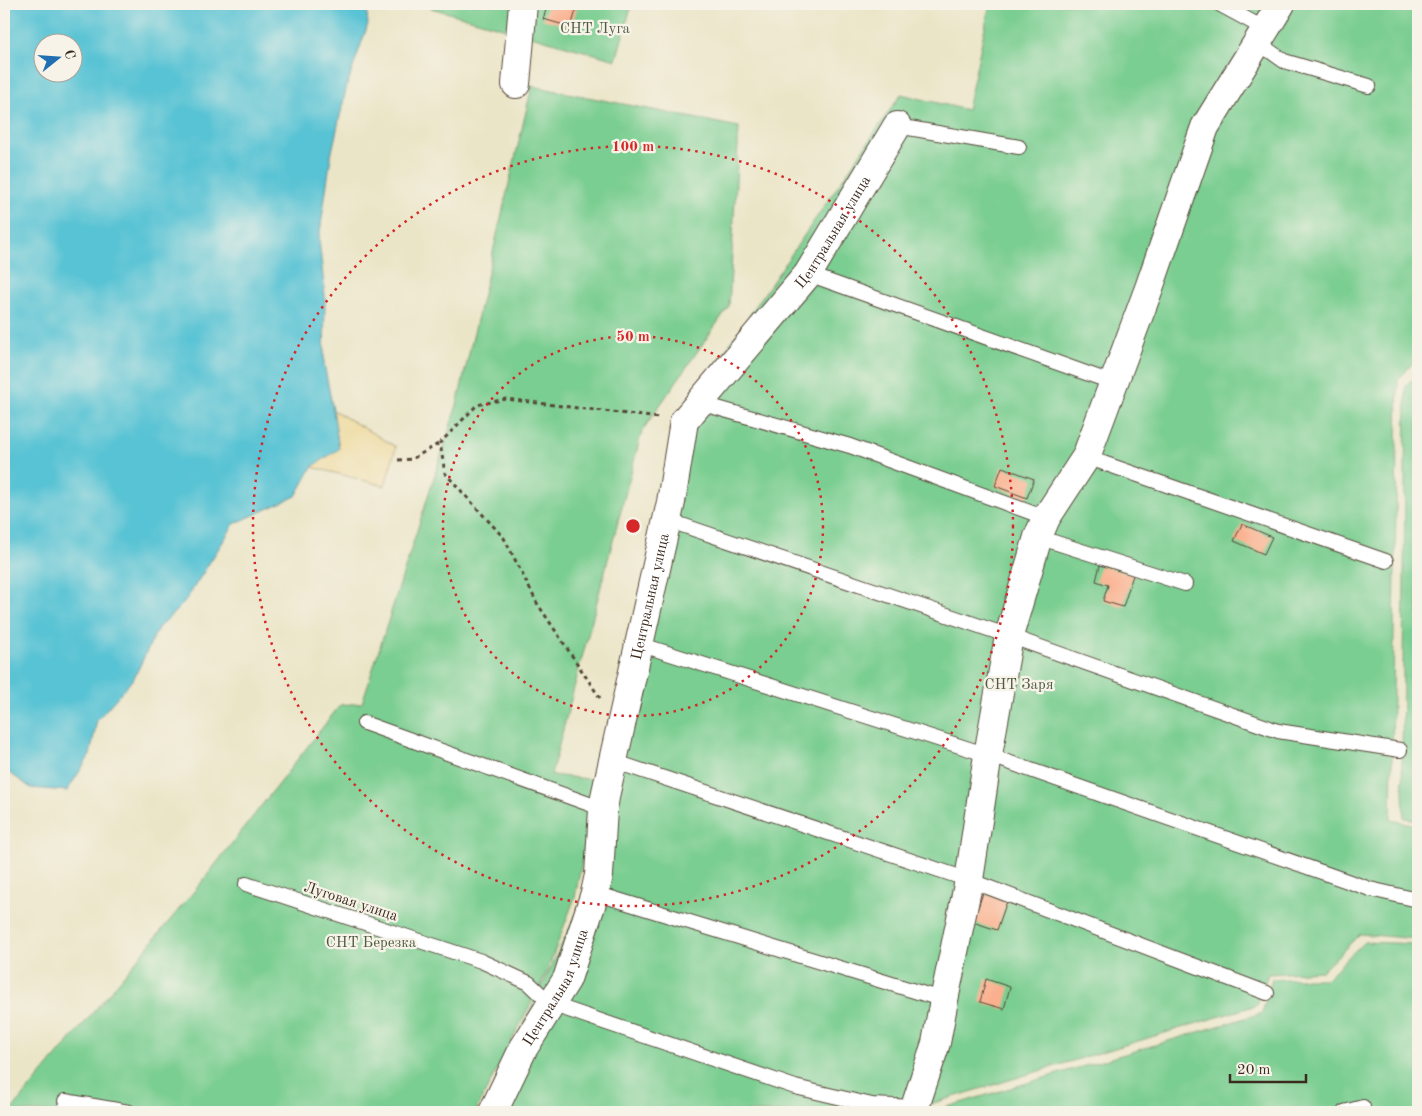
<svg xmlns="http://www.w3.org/2000/svg" width="1422" height="1116" viewBox="0 0 1422 1116" font-family="'Old Standard TT',serif">
	<style>
		.green { fill: #7ace91; stroke: #5a7c58 }
		.sand { fill: #eeda9e; stroke: #94825e }
		.water { fill: #59c3d4; stroke: #4a7679; fill-rule: evenodd }
		.building { fill: #fab08e }
		.lines { fill: none; stroke-linecap: round; stroke-linejoin: round }
		.lane-casing { stroke: #554637; stroke-width: 16 }
		.street-casing { stroke: #554637; stroke-width: 30 }
		.path { stroke: #554637; stroke-width: 3; stroke-dasharray: 4 4; stroke-linecap: butt }
		.lane { stroke: #fff; stroke-width: 14 }
		.street { stroke: #fff; stroke-width: 28 }
		.ring { fill: none; stroke: #d62828; stroke-width: 2.5; stroke-dasharray: 2.5 5 }
		.labels { text-anchor: middle; stroke-width: 4.5; stroke-linejoin: round; paint-order: stroke }
		.park-label { font-size: 15px; fill: #4e5b40; stroke: #f7f3e8 }
		.street-label { font-size: 15px; fill: #3b2a1e; stroke: #f7f3e8 }
		.centre { fill: #d62828; stroke: #f7f3e8; stroke-width: 2.5 }
		.ring-label { font-size: 15px; text-anchor: middle; font-weight: bold; fill: #d62828; stroke: #f7f3e8; stroke-width: 4.5; stroke-linejoin: round; paint-order: stroke }
	</style>
	<rect width="100%" height="100%" fill="#f7f3e8"/>
	<filter id="ink" filterUnits="userSpaceOnUse"><feTurbulence type="fractalNoise" baseFrequency=".02" numOctaves="2"/><feDisplacementMap in="SourceGraphic" scale="10" xChannelSelector="R" yChannelSelector="G"/><feConvolveMatrix kernelMatrix="1 2 1 2 8 2 1 2 1" color-interpolation-filters="sRGB"/></filter>
	<filter id="wash" filterUnits="userSpaceOnUse"><feTurbulence type="fractalNoise" baseFrequency=".0096" numOctaves="4" result="noise"/><feDisplacementMap in="SourceGraphic" scale="20" xChannelSelector="R" yChannelSelector="G"/><feGaussianBlur stdDeviation="1.12" result="paint"/><feColorMatrix in="noise" values="0 0 0 0 0 0 0 0 0 0 0 0 0 0 0 0 0 1.4 0 .05"/><feComposite in="paint" operator="in"/></filter>
	<g filter="url(#wash)">
		<rect width="100%" height="100%" fill="#ebe5c7"/>
		<g class="green">
			<path d="M417,4h215l-16,56z"/>
			<path d="M990,4h428v353l-20,23 -7,440 27,5v114l-58,-5 -38,37 -54,3 -11,31 -353,107h-422l102,-214 106,-454 22,-74 189,-276 66,16z"/>
			<path d="M532,86l207,41 -10,179 -87,125 -91,344 47,5 -23,117 -29,77 -71,138h-465l191,-229 139,-178 22,-2 95,-298z"/>
			<path d="M1418,375v445l-14,-2 -2,-53 4,-380z"/>
			<path d="M1364,942l54,2v168h-488l332,-99 10,-34h54z"/>
		</g>
		<path class="sand" d="M333,410l63,37 -11,39 -73,-19 27,-19z"/>
		<path class="water" d="M4,4h362l2,20 -21,61 -16,71 -12,83 6,57 -1,68 9,46 6,39 -27,18 -16,29 -62,28 -50,79 -26,25 -24,50 -37,42 -7,35 -23,36 -36,-3 -27,-19zM42,42h30v30h-30z"/>
		<g id="blocks">
			<g class="building">
				<path d="M548,4h30l-7,23 -28,-8z"/>
				<path d="M1002,467l32,12 -7,19 -32,-12z"/>
				<path d="M1242,524l30,13 -8,17 -30,-13z"/>
				<path d="M1100,565l33,10 -10,32 -20,-6 5,-16 -12,-4z"/>
				<path d="M983,893l24,8 -10,29 -24,-8z"/>
				<path d="M986,979l24,8 -6,22 -24,-7z"/>
			</g>
		</g>
	</g>
	<g filter="url(#ink)">
		<use href="#blocks" fill-opacity="0" stroke="#554637" stroke-width="1"/>
		<g class="lines">
			<defs>
				<g id="lane">
					<path d="M1219,4l46,25"/>
					<path d="M1257,42l27,19 85,25"/>
					<path d="M897,126l122,21"/>
					<path d="M808,274l306,109"/>
					<path d="M700,403l150,43 196,72"/>
					<path d="M1086,457l300,104"/>
					<path d="M667,520l342,116 269,95 122,19"/>
					<path d="M1038,537l147,47"/>
					<path d="M639,644l349,111 382,134 48,11"/>
					<path d="M364,723l239,86"/>
					<path d="M613,761l356,119 298,113"/>
					<path d="M246,884l235,77 48,22 22,21 244,83 77,18 43,2"/>
					<path d="M595,893l349,107"/>
					<path d="M65,1101l64,11"/>
					<path d="M1344,1112l19,-5"/>
				</g>
				<g id="street">
					<path d="M516,84l7,-80"/>
					<path id="s1" d="M493,1112l30,-63 44,-70 28,-86 4,-18 4,-66 3,-17 65,-290 13,-81 124,-147 89,-148"/>
					<path d="M916,1112l-1,-5 21,-64 8,-43 25,-120 19,-125 21,-119 29,-99 8,-19 40,-61 63,-169 56,-161 76,-123"/>
				</g>
			</defs>
			<use href="#lane" class="lane-casing"/>
			<use href="#street" class="street-casing"/>
			<g class="path">
				<path d="M398,460l14,-1 28,-16"/>
				<path d="M600,698l-63,-95 -33,-65 -59,-65 -5,-30 37,-38 29,-6 153,19"/>
			</g>
			<use href="#lane" class="lane"/>
			<use href="#street" class="street"/>
		</g>
	</g>
	<g class="ring">
		<circle cx="633" cy="526" r="190"/>
		<circle cx="633" cy="526" r="380"/>
	</g>
	<g class="labels">
		<g class="park-label">
			<text x="595" y="33">СНТ Луга</text>
			<text x="1019" y="689">СНТ Заря</text>
			<text x="371" y="947">СНТ Березка</text>
		</g>
		<g class="street-label">
			<text dy="5" stroke="none"><textPath href="#s1" startOffset="965">Центральная улица</textPath></text>
			<text dy="5" stroke="none"><textPath href="#s1" startOffset="545">Центральная улица</textPath></text>
			<text transform="translate(351 901) rotate(18)" y="5">Луговая улица</text>
			<text dy="5" stroke="none"><textPath href="#s1" startOffset="140">Центральная улица</textPath></text>
		</g>
	</g>
	<circle cx="633" cy="526" r="8" class="centre"/>
	<g class="ring-label">
		<text x="633" y="151">100 m</text>
		<text x="633" y="341">50 m</text>
	</g>
	<rect width="1422" height="1116" fill="none" stroke="#f7f3e8" stroke-width="20"/>
	<g transform="translate(58 58) rotate(73)"><circle r="24" fill="#f7f3e8" stroke="#aca397"/>
	<path d="M0-4L9 19L0 12L-9 19Z" fill="#1f6fb2"/>
	<text y="-8" font-size="14" font-weight="bold" text-anchor="middle" fill="#3b2a1e">С</text>
	</g>
	<path d="M1230 1074v8h76v-8" fill="none" stroke="#3b2a1e" stroke-width="2.5"/>
	<text x="1237" y="1074" font-size="15" fill="#3b2a1e" stroke="#f7f3e8" stroke-width="4" paint-order="stroke">20 m</text>
</svg>
